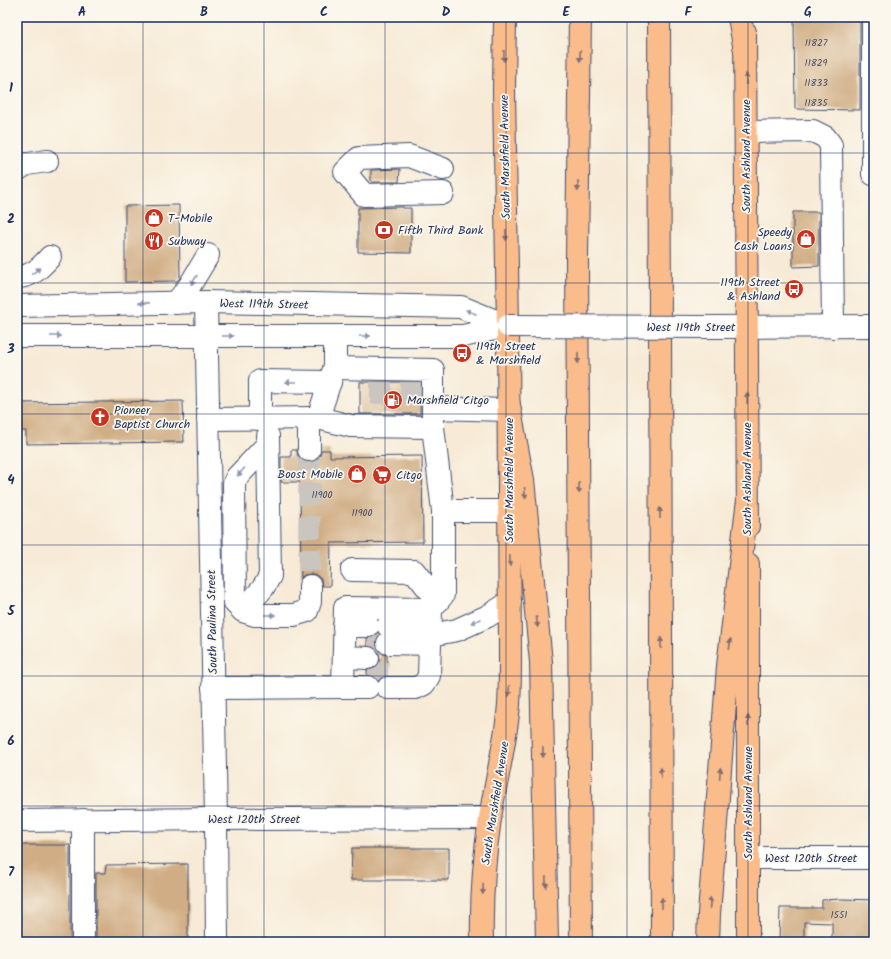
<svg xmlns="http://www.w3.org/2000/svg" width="891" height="959" viewBox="0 0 891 959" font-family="Kalam,sans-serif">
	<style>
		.building { fill: #d0ad84 }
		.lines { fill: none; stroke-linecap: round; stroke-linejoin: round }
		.minor-tunnel { stroke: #cbc5bf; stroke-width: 22; stroke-dasharray: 22 11; stroke-linecap: butt }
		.minor-casing { stroke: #3c4b70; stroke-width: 24 }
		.major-casing { stroke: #3c4b70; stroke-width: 24 }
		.highway-casing { stroke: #3c4b70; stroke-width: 24 }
		.minor { stroke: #fff; stroke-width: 22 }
		.major { stroke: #fabc8b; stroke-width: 22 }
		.highway { stroke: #fabc8b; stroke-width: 22 }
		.minor-bridge-casing { stroke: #3c4b70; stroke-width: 24; stroke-linecap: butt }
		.minor-bridge { stroke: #fff; stroke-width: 22 }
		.oneway { fill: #7f6e72 }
		.oneway2 { fill: #8d97ae }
		.grid { fill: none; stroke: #1b2f5e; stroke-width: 1; stroke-opacity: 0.55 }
		.labels { text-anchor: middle; stroke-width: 3.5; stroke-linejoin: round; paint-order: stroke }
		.number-label { font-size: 10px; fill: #484e68 }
		.street-label { font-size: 12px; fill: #1b2f5e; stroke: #fbf7ec }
		.poi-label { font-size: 12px; fill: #1b2f5e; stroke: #fbf7ec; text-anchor: start }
		.neatline { fill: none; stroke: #1b2f5e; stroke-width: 1.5 }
		.grid-label { font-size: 13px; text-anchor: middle; font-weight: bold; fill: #1b2f5e }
	</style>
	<rect width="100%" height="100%" fill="#fbf7ec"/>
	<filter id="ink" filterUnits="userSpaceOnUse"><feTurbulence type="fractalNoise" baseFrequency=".025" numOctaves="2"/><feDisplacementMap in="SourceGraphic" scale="8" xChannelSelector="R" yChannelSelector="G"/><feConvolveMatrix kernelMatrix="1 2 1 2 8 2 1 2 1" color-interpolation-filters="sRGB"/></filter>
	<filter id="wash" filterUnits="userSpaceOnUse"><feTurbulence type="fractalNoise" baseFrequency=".012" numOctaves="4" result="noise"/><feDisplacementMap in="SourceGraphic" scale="16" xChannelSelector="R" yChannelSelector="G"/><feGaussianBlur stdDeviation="0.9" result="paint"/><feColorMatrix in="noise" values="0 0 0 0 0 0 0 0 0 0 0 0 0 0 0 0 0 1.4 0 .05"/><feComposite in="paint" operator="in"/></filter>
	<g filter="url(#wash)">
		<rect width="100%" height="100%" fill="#f7ebd7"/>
		<g id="blocks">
			<g class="building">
				<path d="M794,17h66v93l-65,-1z"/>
				<path d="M400,169l-1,13h-28v-12z"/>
				<path d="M179,205l1,73 -3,3 -52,1v-76z"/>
				<path d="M403,207v1h8v45l-53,-1v-44z"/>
				<path d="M793,212h26v54l-26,1z"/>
				<rect x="360" y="382" width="60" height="32"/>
				<path d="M183,401l1,41 -158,2v-13h-9v-28z"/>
				<path d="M291,450h6l1,6 4,5 7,1 7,-1 4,-5 1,-6h9v7l92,-1 1,86 -92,1 -1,43h-8l-1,-7 -5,-4 -6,-1 -6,1 -3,3 -1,-96h-19v-25h10z"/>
				<path d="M378,633l1,1 -3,8 1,7 4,4 6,2v21l-5,1 -4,3 -4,-4 -7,-2v-4l6,-1 5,-4 2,-7 -1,-5 -4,-5 -8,-3v-7l7,-1z"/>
				<rect x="17" y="845" width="53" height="97"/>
				<path d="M352,848h97v32h-98z"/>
				<path d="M188,864v78h-92v-69h9l1,-8z"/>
				<path d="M842,899l32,1v42h-42v-19l-28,-1v20h-25l1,-34h42v-8z"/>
			</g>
		</g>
	</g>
	<g filter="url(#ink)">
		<use href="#blocks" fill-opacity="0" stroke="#3c4b70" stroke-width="1"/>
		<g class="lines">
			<g class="minor-tunnel">
				<path d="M381,382v37"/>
				<path d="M411,382v36"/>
				<path d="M309,450l1,136"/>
				<path d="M368,643h20"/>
				<path d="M368,672l20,1"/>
			</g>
			<defs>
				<g id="minor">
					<path d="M873,17v157h1"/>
					<path d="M746,132l67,-1 12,6 6,8 2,182"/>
					<path d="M443,169l-34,-13 -50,2 -14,14 19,23 79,-2"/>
					<path d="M17,170l10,-6 20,-3"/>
					<path d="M17,277c15,0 24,-10 33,-20"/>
					<path d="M206,302l10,517 1,123"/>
					<path d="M176,303l14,-18 18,-30"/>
					<path d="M17,306l189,-4 255,5 47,19"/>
					<path d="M710,327l164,-1"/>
					<path d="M17,336h446l45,-10"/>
					<path d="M433,408l75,2"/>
					<path d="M309,418v32"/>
					<path d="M318,418l16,-49"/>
					<path d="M208,419l110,-1 33,8 82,1"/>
					<path d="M260,419v-38l70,1"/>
					<path d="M268,444l-31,33 -3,6 1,120 8,8 12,4h39l13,-4 3,-9v-16"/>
					<path d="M443,511h66"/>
					<path d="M352,570l62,1 24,30"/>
					<path d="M243,611l20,-23 7,-12 -2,-140"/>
					<path d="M344,626h24"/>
					<path d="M388,626l43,1"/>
					<path d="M431,635l26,-5 31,-14 22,-14"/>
					<path d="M388,643l42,1"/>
					<path d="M344,657l24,1"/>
					<path d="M343,687h25"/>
					<path d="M213,688l130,-1 2,-79 86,1 12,-14v-84l-10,-84v-57l-98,-2v-32"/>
					<path d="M388,688h28l8,-4 5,-8 2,-67"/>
					<path d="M83,820v122"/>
					<path d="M17,821l199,-2 274,-1"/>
					<path d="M748,858h126"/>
				</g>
				<g id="major">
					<path d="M745,32l3,494"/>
					<path d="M748,564v378"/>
					<path d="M482,942c-1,-41 2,-83 8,-124 6,-38 16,-76 19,-114 1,-16 1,-33 1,-49l-2,-329 -4,-236 1,-73"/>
				</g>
				<g id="highway">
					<path d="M580,17l-3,241 4,684"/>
					<path d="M659,17l3,925"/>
					<path d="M739,17l6,34"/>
					<path d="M508,400l15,80 18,182 6,280"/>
					<path d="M708,942l1,-28 19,-248 19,-159"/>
				</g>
			</defs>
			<use href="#minor" class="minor-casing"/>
			<use href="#major" class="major-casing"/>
			<use href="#highway" class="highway-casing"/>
			<use href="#minor" class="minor"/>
			<use href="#major" class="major"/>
			<use href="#highway" class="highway"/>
			<defs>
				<path id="minor-bridge" d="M508,326l202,1"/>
			</defs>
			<use href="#minor-bridge" class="minor-bridge-casing"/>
			<use href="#minor-bridge" class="minor-bridge"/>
		</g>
		<defs><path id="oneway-solid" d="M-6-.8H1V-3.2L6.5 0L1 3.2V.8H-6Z"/></defs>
		<g class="oneway">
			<use href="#oneway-solid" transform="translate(504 56) rotate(91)"/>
			<use href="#oneway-solid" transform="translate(580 56) rotate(91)"/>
			<use href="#oneway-solid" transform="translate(746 79) rotate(-90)"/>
			<use href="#oneway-solid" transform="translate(578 186) rotate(91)"/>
			<use href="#oneway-solid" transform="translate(506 235) rotate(89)"/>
			<use href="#oneway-solid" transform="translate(578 358) rotate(90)"/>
			<use href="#oneway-solid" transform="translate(747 398) rotate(-90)"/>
			<use href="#oneway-solid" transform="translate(579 488) rotate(90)"/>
			<use href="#oneway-solid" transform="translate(525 493) rotate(85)"/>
			<use href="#oneway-solid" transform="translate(660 513) rotate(-90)"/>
			<use href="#oneway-solid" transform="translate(510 561) rotate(89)"/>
			<use href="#oneway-solid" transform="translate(537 622) rotate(84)"/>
			<use href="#oneway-solid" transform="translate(661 643) rotate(-90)"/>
			<use href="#oneway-solid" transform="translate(730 644) rotate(-83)"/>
			<use href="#oneway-solid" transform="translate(509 691) rotate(92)"/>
			<use href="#oneway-solid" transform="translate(748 721) rotate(-90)"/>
			<use href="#oneway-solid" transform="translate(543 752) rotate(89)"/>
			<use href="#oneway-solid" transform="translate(661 773) rotate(-90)"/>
			<use href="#oneway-solid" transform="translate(720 773) rotate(-86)"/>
			<use href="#oneway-solid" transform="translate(546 882) rotate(89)"/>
			<use href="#oneway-solid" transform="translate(483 889) rotate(93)"/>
			<use href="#oneway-solid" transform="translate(662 903) rotate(-90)"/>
			<use href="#oneway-solid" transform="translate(710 903) rotate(-86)"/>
		</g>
		<g class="oneway2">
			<use href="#oneway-solid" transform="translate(36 271) rotate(-37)"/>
			<use href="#oneway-solid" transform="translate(194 280) rotate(123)"/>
			<use href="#oneway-solid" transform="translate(144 303) rotate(179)"/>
			<use href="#oneway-solid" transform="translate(471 312) rotate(-158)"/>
			<use href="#oneway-solid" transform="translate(56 336)"/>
			<use href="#oneway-solid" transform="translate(228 336)"/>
			<use href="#oneway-solid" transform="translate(365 336)"/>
			<use href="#oneway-solid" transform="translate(291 382) rotate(-180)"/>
			<use href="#oneway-solid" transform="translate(241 472) rotate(132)"/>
			<use href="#oneway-solid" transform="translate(270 615)"/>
			<use href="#oneway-solid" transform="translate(476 621) rotate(157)"/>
		</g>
	</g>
	<path class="grid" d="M143,17v925M264,17v925M385,17v925M506,17v925M627,17v925M748,17v925M17,153h857M17,283h857M17,414h857M17,545h857M17,676h857M17,806h857"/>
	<defs>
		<symbol id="shop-disc" viewBox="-11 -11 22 22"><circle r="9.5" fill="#c8321e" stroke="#fbf7ec"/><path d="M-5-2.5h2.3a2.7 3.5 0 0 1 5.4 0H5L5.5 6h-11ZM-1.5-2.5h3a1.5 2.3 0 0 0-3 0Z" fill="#fff"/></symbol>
		<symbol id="bank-disc" viewBox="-11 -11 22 22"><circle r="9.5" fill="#c8321e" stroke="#fbf7ec"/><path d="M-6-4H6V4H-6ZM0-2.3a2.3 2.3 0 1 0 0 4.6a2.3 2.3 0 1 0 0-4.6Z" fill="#fff"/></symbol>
		<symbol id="restaurant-disc" viewBox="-11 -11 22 22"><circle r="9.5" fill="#c8321e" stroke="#fbf7ec"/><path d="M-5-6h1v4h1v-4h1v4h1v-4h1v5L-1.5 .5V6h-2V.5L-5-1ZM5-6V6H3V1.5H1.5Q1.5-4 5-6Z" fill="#fff"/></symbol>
		<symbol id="bus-disc" viewBox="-11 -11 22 22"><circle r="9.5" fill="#c8321e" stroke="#fbf7ec"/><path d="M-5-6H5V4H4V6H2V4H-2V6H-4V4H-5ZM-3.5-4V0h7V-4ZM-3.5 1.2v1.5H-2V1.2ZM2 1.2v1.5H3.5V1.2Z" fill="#fff"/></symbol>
		<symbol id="fuel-disc" viewBox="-11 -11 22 22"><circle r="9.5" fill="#c8321e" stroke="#fbf7ec"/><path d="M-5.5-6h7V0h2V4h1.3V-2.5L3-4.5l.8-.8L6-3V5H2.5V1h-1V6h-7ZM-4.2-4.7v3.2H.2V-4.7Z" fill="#fff"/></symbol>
		<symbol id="church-disc" viewBox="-11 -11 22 22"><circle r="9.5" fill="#c8321e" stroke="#fbf7ec"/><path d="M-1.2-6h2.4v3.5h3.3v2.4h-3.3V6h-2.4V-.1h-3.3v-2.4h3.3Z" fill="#fff"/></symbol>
		<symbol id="supermarket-disc" viewBox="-11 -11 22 22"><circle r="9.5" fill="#c8321e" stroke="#fbf7ec"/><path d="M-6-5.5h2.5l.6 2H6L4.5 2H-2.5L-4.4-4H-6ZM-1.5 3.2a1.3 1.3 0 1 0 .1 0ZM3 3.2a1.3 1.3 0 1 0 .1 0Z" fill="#fff"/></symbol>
	</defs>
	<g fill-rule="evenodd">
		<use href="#shop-disc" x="143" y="207" width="22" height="22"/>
		<use href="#bank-disc" x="373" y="219" width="22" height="22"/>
		<use href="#shop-disc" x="795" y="228" width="22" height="22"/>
		<use href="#restaurant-disc" x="143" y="230" width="22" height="22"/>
		<use href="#bus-disc" x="783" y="278" width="22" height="22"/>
		<use href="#bus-disc" x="451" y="342" width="22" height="22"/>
		<use href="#fuel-disc" x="382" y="389" width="22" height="22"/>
		<use href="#church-disc" x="89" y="406" width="22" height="22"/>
		<use href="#shop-disc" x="346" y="463" width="22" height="22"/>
		<use href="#supermarket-disc" x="371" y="464" width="22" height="22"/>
	</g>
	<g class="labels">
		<g class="number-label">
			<text x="816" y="46">11827</text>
			<text x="816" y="66">11829</text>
			<text x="816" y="86">11833</text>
			<text x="816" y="106">11835</text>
			<text x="322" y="498">11900</text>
			<text x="362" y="516">11900</text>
			<text x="839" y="918">1551</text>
		</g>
		<g class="street-label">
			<text transform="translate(746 156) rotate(-90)" y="4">South Ashland Avenue</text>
			<text transform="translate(505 157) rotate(-91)" y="4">South Marshfield Avenue</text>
			<text transform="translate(264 304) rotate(1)" y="4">West 119th Street</text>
			<text x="691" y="331">West 119th Street</text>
			<text transform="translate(747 479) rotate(-90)" y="4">South Ashland Avenue</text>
			<text transform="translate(509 480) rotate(-90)" y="4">South Marshfield Avenue</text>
			<text transform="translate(212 622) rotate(-91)" y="4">South Paulina Street</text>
			<text transform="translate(495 803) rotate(-81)" y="4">South Marshfield Avenue</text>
			<text transform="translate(748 803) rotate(-90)" y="4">South Ashland Avenue</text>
			<text x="254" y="823">West 120th Street</text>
			<text x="811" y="862">West 120th Street</text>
		</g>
		<g class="poi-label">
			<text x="168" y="222">T-Mobile</text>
			<text x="398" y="234">Fifth Third Bank</text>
			<text x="792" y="236" text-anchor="end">Speedy<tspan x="792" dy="14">Cash Loans</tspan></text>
			<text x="168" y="245">Subway</text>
			<text x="780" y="286" text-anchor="end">119th Street<tspan x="780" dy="14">&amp; Ashland</tspan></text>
			<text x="476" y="350">119th Street<tspan x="476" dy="14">&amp; Marshfield</tspan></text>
			<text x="407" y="404">Marshfield Citgo</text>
			<text x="114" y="414">Pioneer<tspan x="114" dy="14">Baptist Church</tspan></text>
			<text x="343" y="478" text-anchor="end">Boost Mobile</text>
			<text x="396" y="479">Citgo</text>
		</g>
	</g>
	<rect width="891" height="959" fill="none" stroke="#fbf7ec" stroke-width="44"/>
	<rect x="22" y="22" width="847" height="915" class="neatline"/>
	<g class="grid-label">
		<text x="82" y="16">A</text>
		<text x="204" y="16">B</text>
		<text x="324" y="16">C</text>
		<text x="446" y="16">D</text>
		<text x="566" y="16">E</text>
		<text x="688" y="16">F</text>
		<text x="808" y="16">G</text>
		<text x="11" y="92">1</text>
		<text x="11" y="223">2</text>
		<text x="11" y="353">3</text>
		<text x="11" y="484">4</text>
		<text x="11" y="615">5</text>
		<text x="11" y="745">6</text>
		<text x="11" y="876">7</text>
	</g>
</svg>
